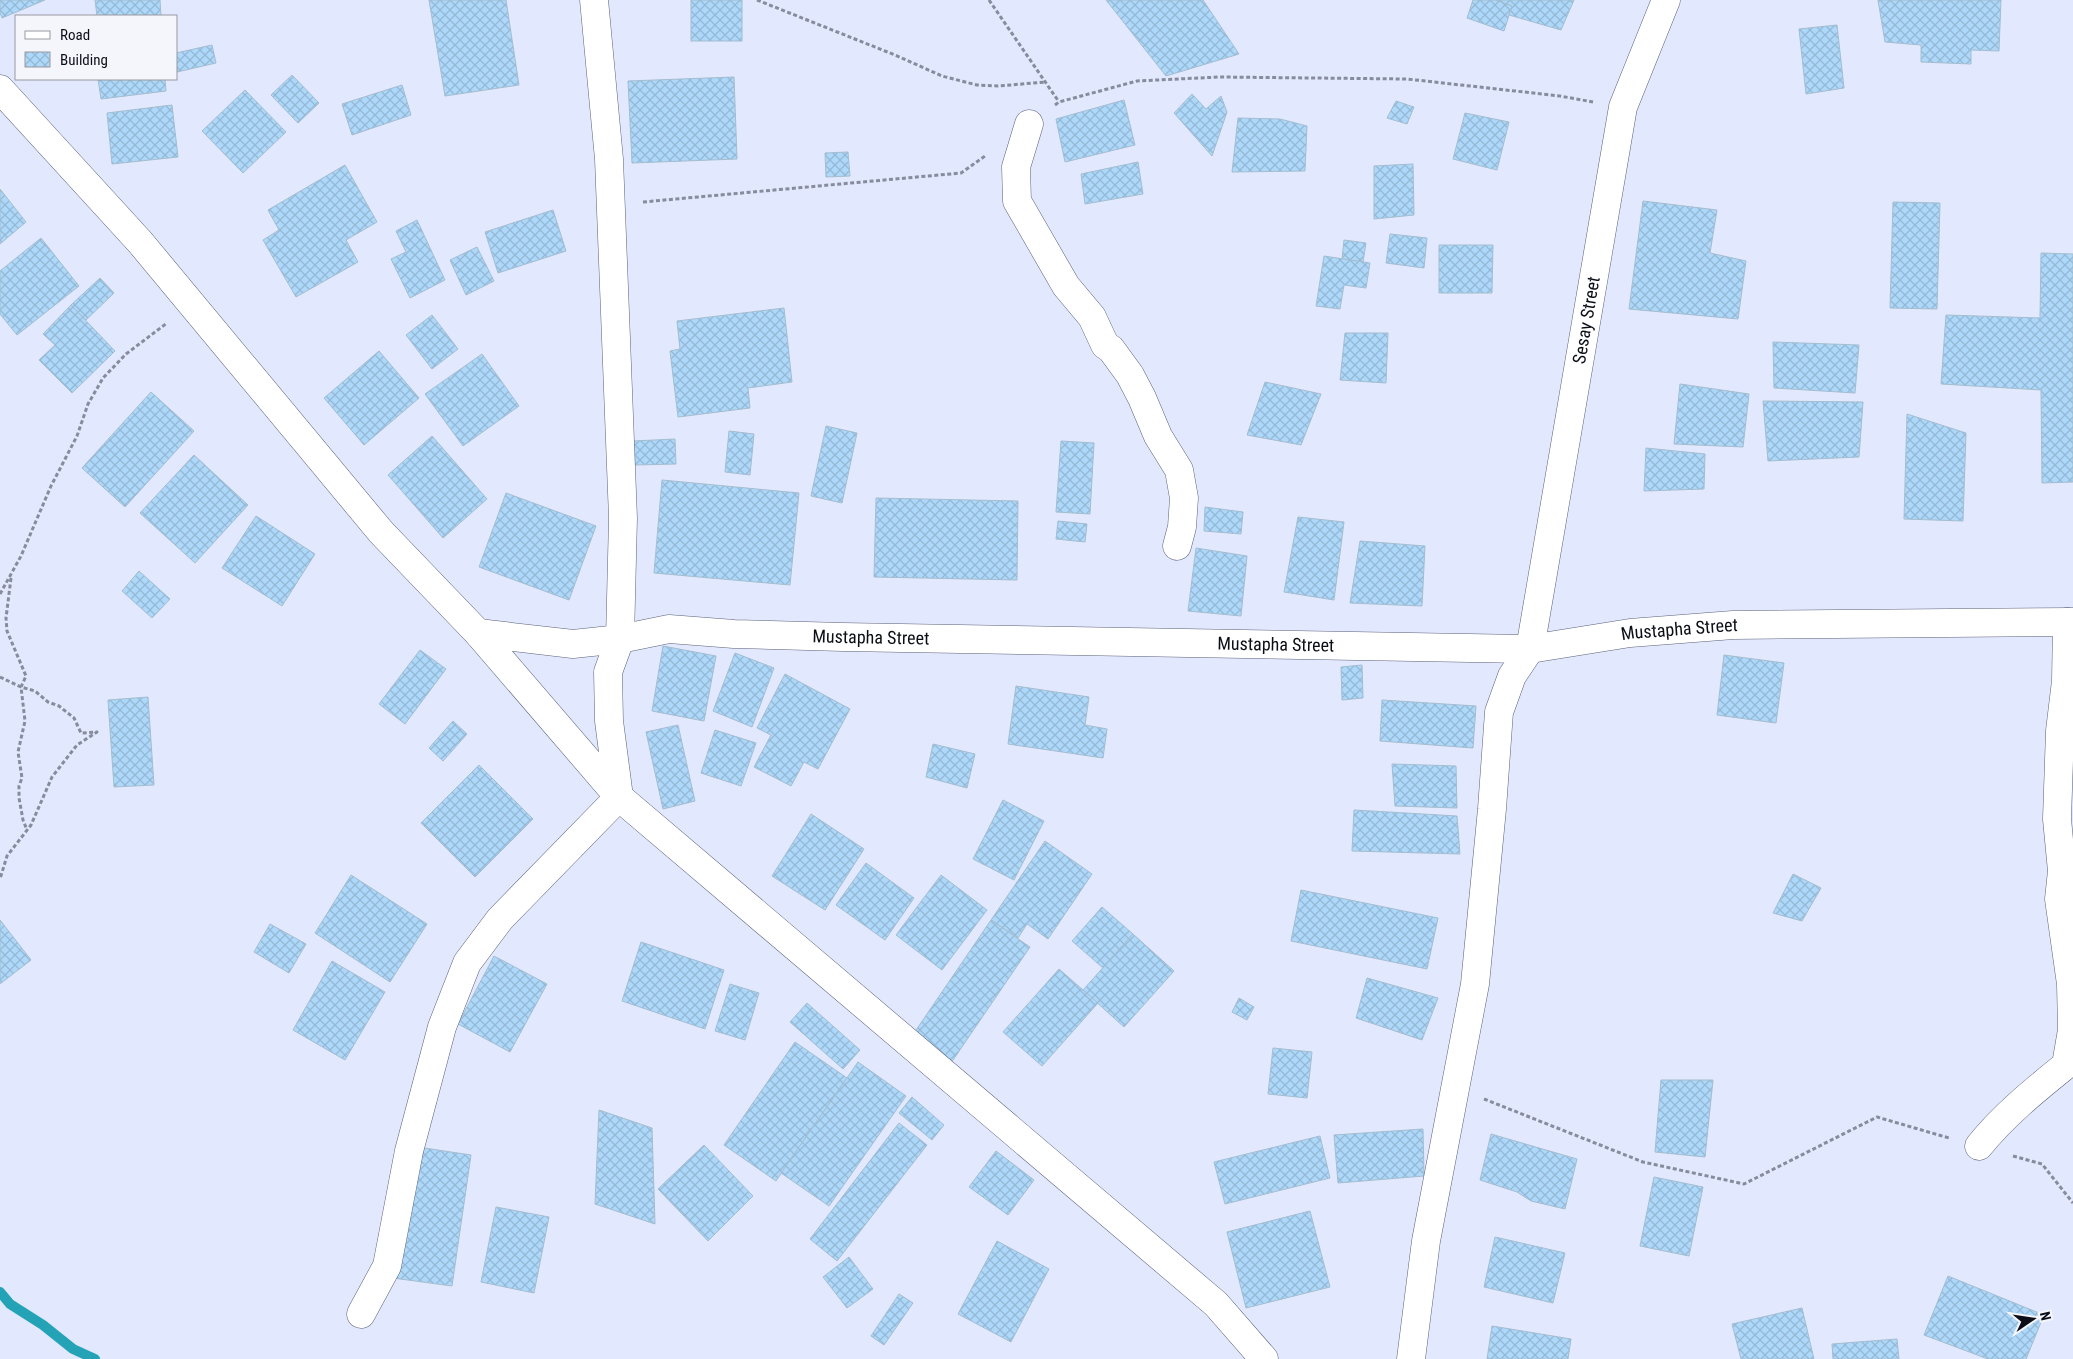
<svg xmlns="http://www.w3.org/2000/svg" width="2073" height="1359" viewBox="0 0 2073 1359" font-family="'Roboto Condensed',sans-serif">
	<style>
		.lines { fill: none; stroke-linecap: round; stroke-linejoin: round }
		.stream { stroke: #24a3b7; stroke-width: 10 }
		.building { fill: url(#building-cross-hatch); stroke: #a4bdd0 }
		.minor-casing { stroke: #5b6179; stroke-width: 29 }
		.path { stroke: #878c9c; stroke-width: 3; stroke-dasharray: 4 2.5; stroke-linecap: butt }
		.minor { stroke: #fff; stroke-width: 28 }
		.labels { text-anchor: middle; stroke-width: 4; stroke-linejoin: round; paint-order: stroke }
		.street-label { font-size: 18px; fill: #0b0e16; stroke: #f4f6fb }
	</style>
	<defs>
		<pattern id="building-cross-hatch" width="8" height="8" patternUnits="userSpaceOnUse" patternTransform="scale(1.25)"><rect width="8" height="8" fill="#add8f9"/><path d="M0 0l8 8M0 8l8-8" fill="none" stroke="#94b8d5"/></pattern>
	</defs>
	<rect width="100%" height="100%" fill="#e2e8fe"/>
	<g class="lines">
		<path class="stream" d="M0,1292l10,12 33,21 30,24 22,10"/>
	</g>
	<g class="building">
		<path d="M0,0h45l-43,18 -2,-5z"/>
		<path d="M95,0h65l1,16h-64z"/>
		<path d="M429,0h77l13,85 -74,11z"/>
		<rect x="691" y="0" width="51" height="41"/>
		<path d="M1106,0h97l36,54 -73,22z"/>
		<path d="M1473,0h23l16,6 -8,25 -37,-13z"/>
		<path d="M1496,0h78l-13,30 -52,-15 3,-9z"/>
		<path d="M1878,0h123l-2,51 -28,-1v14l-50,-2v-17l-36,-3z"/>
		<path d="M1837,25l7,63 -38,6 -7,-65z"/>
		<path d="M212,45l4,18 -39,9 -1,-19z"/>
		<path d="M292,75l27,28 -21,20 -27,-28z"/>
		<path d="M734,77l3,82 -105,4 -4,-82z"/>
		<path d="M98,79h67l1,12 -65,8z"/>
		<path d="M402,85l9,30 -59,20 -10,-31z"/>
		<path d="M245,90l41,42 -43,41 -41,-42z"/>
		<path d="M1192,94l14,15 15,-13 6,16 -15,44 -38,-43z"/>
		<path d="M1124,100l11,45 -70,17 -9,-43z"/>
		<path d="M1396,101l18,6 -7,17 -20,-6z"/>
		<path d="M172,105l6,52 -66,7 -5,-51z"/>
		<path d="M1465,113l44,9 -12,48 -44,-11z"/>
		<path d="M1238,118l42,1 27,7 -2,45 -73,1z"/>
		<path d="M848,152l2,24 -24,1 -1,-24z"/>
		<path d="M1138,162l5,32 -58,10 -4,-30z"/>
		<path d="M1413,164l1,51 -40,4v-53z"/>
		<path d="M345,165l32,57 -31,18 12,22 -62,35 -33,-57 16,-10 -11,-20z"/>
		<path d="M0,189l26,33 -26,22z"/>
		<path d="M1643,201l74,9 -7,43 36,8 -8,58 -109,-10z"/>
		<path d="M1893,202l47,1 -3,106 -47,-1z"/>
		<path d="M553,210l13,41 -68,22 -13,-41z"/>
		<path d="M417,220l28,60 -35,18 -19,-39 15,-7 -10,-21z"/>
		<path d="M1390,234l37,4 -3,30 -38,-5z"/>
		<path d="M41,238l38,48 -62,49 -17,-21v-43z"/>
		<path d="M1344,240l22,3 -3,19 -21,-3z"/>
		<path d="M1439,245h54l-1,48h-53z"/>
		<path d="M477,247l17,34 -28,14 -16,-35z"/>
		<path d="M2041,253l32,1v228l-31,1 -1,-93 -100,-6 5,-69 94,3z"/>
		<path d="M1324,256l46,7 -4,25 -22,-3 -4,24 -24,-3z"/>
		<path d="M100,278l14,15 -28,27 -15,-15z"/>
		<path d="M71,305l44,46 -43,42 -33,-33 16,-15 -12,-11z"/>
		<path d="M784,308l8,74 -44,6 2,20 -72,9 -8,-66 10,-2 -3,-28z"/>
		<path d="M432,315l26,34 -26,20 -26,-34z"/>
		<path d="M1345,333h43l-2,50 -46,-3z"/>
		<path d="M1773,342l86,3 -4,48 -81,-5z"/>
		<path d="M379,351l40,47 -55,47 -40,-47z"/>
		<path d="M482,354l37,52 -56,40 -38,-52z"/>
		<path d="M1265,382l56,12 -20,51 -54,-10z"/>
		<path d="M1680,384l69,10 -6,53 -69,-3z"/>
		<path d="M151,392l43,39 -69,76 -43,-39z"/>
		<path d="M1763,401l100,1 -4,55 -91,4z"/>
		<path d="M1907,414l59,19 -3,88 -59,-2z"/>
		<path d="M826,426l31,7 -15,70 -31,-7z"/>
		<path d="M729,431l25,3 -4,41 -25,-3z"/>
		<path d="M432,436l55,63 -44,39 -55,-63z"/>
		<path d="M675,439l1,25 -42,1 -1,-24z"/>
		<path d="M1061,441l33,2 -4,71 -34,-2z"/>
		<path d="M1646,448l59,6 -1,35 -60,2z"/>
		<path d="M194,455l54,50 -53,58 -55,-50z"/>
		<path d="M662,480l137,13 -9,92 -136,-12z"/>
		<path d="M506,493l90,33 -27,74 -90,-33z"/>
		<path d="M876,498l142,3 -1,79 -143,-3z"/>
		<path d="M1205,507l38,5 -2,22 -37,-3z"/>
		<path d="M256,516l59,38 -33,52 -60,-38z"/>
		<path d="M1298,517l46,5 -10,78 -50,-8z"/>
		<path d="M1058,521l29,3 -2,18 -29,-3z"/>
		<path d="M1360,541l65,5 -3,60 -72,-3z"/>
		<path d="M1196,548l51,8 -6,60 -53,-5z"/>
		<path d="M139,571l31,28 -18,19 -30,-27z"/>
		<path d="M663,646l53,10 -12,65 -52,-10z"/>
		<path d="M420,650l26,19 -41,55 -26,-20z"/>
		<path d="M735,653l39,15 -22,59 -39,-16z"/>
		<path d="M1724,655l60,8 -8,60 -59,-8z"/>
		<path d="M1362,665l1,33 -21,2 -1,-33z"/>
		<path d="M785,674l65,35 -32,60 -14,-7 -13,24 -37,-19 17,-32 -14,-7z"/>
		<path d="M1016,686l73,11 -4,28 22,4 -4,29 -95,-14z"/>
		<path d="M148,697l6,88 -40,2 -6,-87z"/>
		<path d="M1382,700l94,6 -3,42 -93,-7z"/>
		<path d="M453,721l14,13 -24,27 -14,-13z"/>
		<path d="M678,725l17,76 -32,8 -17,-77z"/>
		<path d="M715,730l41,13 -15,43 -40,-13z"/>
		<path d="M933,744l42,10 -8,34 -41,-11z"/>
		<path d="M1392,764l64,2 1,42 -62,-2z"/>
		<path d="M479,765l54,54 -58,58 -54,-54z"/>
		<path d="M1003,800l41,21 -30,59 -41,-21z"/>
		<path d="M1354,810l103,6 3,38 -108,-3z"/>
		<path d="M811,814l53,35 -39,61 -53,-34z"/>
		<path d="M1045,841l47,33 -44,65 -21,-15 -9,14 -27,-18z"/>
		<path d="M866,863l48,35 -29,42 -49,-35z"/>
		<path d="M1793,874l28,14 -19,33 -29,-8z"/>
		<path d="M351,875l76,49 -37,58 -75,-49z"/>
		<path d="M941,875l46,35 -45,60 -46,-35z"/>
		<path d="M1301,890l137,28 -11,51 -136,-28z"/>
		<path d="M1102,907l31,27 -30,34 -31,-27z"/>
		<path d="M0,920l31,40 -31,24z"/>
		<path d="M991,920l39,27 -79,116 -39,-27z"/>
		<path d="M270,924l36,20 -17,29 -35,-21z"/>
		<path d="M1133,934l41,37 -50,56 -41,-37z"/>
		<path d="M641,942l83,28 -19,59 -83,-28z"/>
		<path d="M494,956l53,28 -37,68 -52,-28z"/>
		<path d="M332,961l53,31 -40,68 -52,-30z"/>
		<path d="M1059,969l39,34 -56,63 -39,-34z"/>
		<path d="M1367,978l71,20 -16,42 -66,-22z"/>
		<path d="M730,984l29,9 -14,47 -30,-9z"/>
		<path d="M1239,998l15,9 -7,13 -15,-8z"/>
		<path d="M807,1003l53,47 -17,19 -53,-47z"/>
		<path d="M795,1042l52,36 -71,103 -52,-36z"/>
		<path d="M1273,1048l39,4 -5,46 -39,-4z"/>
		<path d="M858,1062l48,34 -77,110 -48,-33z"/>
		<path d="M1661,1080h52l-8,77 -50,-5z"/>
		<path d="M912,1097l32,28 -12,15 -33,-27z"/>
		<path d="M599,1110l53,18 3,96 -60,-20z"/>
		<path d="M899,1123l28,22 -90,116 -27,-22z"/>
		<path d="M1423,1129l1,47 -86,7 -4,-48z"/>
		<path d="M1491,1134l86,25 -12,50 -34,-8 -14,-9 -37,-12z"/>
		<path d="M1320,1136l10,42 -105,26 -11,-42z"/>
		<path d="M704,1145l49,51 -45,45 -50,-52z"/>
		<path d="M411,1146l60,9 -19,131 -59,-8z"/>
		<path d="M996,1151l38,29 -26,35 -39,-28z"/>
		<path d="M1654,1177l49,10 -14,69 -49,-10z"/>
		<path d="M496,1207l53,10 -15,76 -53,-11z"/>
		<path d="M1310,1211l20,76 -84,21 -19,-76z"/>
		<path d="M1495,1237l70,16 -12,50 -69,-16z"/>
		<path d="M997,1241l52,28 -38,73 -53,-28z"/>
		<path d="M849,1257l24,32 -26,19 -24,-31z"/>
		<path d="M1948,1276l96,39 -18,44h-38l-64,-24z"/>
		<path d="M899,1294l14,9 -29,42 -13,-9z"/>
		<path d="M1802,1308l12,51h-73l-9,-35z"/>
		<path d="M1492,1326l79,13 -3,20h-81z"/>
		<path d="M1897,1339l2,20h-66l-1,-15z"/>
	</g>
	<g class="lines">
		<defs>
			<g id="minor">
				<path d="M0,89l140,153 241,290 97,101 141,164 597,507 48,55"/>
				<path d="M1029,124l-13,43 1,34 49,85 26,31 13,28 6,4 19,26 12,23 16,38 21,34 5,28 -2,29 -5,19"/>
				<path id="s1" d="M478,633l95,11 47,-5 49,-10 65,5 109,3 687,12 100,-16 103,-8 340,-3"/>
				<path d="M1979,1146c25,-31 56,-56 87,-81l6,-35 -1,-46 -12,-85 3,-28 -5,-52 3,-88 6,-50 1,-59"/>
				<path d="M361,1314l26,-48 22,-115 33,-124 25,-64 33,-44 119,-122 -10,-76 -1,-49 12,-33 3,-121 -14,-359 -15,-159"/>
				<path id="s2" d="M1411,1359l15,-118 49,-257 17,-175 7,-97 13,-36 18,-27 93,-542 43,-107"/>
			</g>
		</defs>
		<use href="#minor" class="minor-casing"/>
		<g class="path">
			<path d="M757,0l138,55 47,21 35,9 21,1 48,-4"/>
			<path d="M989,0l70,102"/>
			<path d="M1055,105l4,-3 78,-21 83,-4 187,2 153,17 33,6"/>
			<path d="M643,202l318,-29 24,-17"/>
			<path d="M11,578l-5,40 1,13 19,45 -5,11 4,34 -7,31 4,26 -3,8v12l4,22 4,10"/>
			<path d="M0,594l21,-38 30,-70 26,-50 11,-32 15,-26 23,-24 41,-31"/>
			<path d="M0,677l21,10 14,4 13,11 11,4 15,12 7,15 16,-1 -20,13 -25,32 -21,48 -24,31 -7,23"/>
			<path d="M1484,1099l159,63 101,22 133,-67 72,21"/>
			<path d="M2013,1156l29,8 31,39"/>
		</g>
		<use href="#minor" class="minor"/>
	</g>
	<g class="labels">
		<g class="street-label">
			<text dy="6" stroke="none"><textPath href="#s2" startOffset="1058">Sesay Street</textPath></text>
			<text dy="6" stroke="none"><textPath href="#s1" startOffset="1205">Mustapha Street</textPath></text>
			<text dy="6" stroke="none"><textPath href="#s1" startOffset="395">Mustapha Street</textPath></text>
			<text dy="6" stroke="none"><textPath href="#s1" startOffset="800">Mustapha Street</textPath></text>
		</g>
	</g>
	<rect x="15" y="15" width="162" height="65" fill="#f4f6fb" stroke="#97999f"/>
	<rect x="25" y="31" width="25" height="8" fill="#ffffff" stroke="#97999f"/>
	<text x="60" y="40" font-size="15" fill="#0b0e16">Road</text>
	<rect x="25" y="52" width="25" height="15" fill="url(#building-cross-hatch)" stroke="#97999f"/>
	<text x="60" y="65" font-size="15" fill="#0b0e16">Building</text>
	<g transform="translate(2033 1319) rotate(77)" stroke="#f4f6fb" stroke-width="4" paint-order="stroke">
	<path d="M0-4L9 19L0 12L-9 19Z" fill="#0b0e16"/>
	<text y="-8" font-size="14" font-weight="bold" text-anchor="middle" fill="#0b0e16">N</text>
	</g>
</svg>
